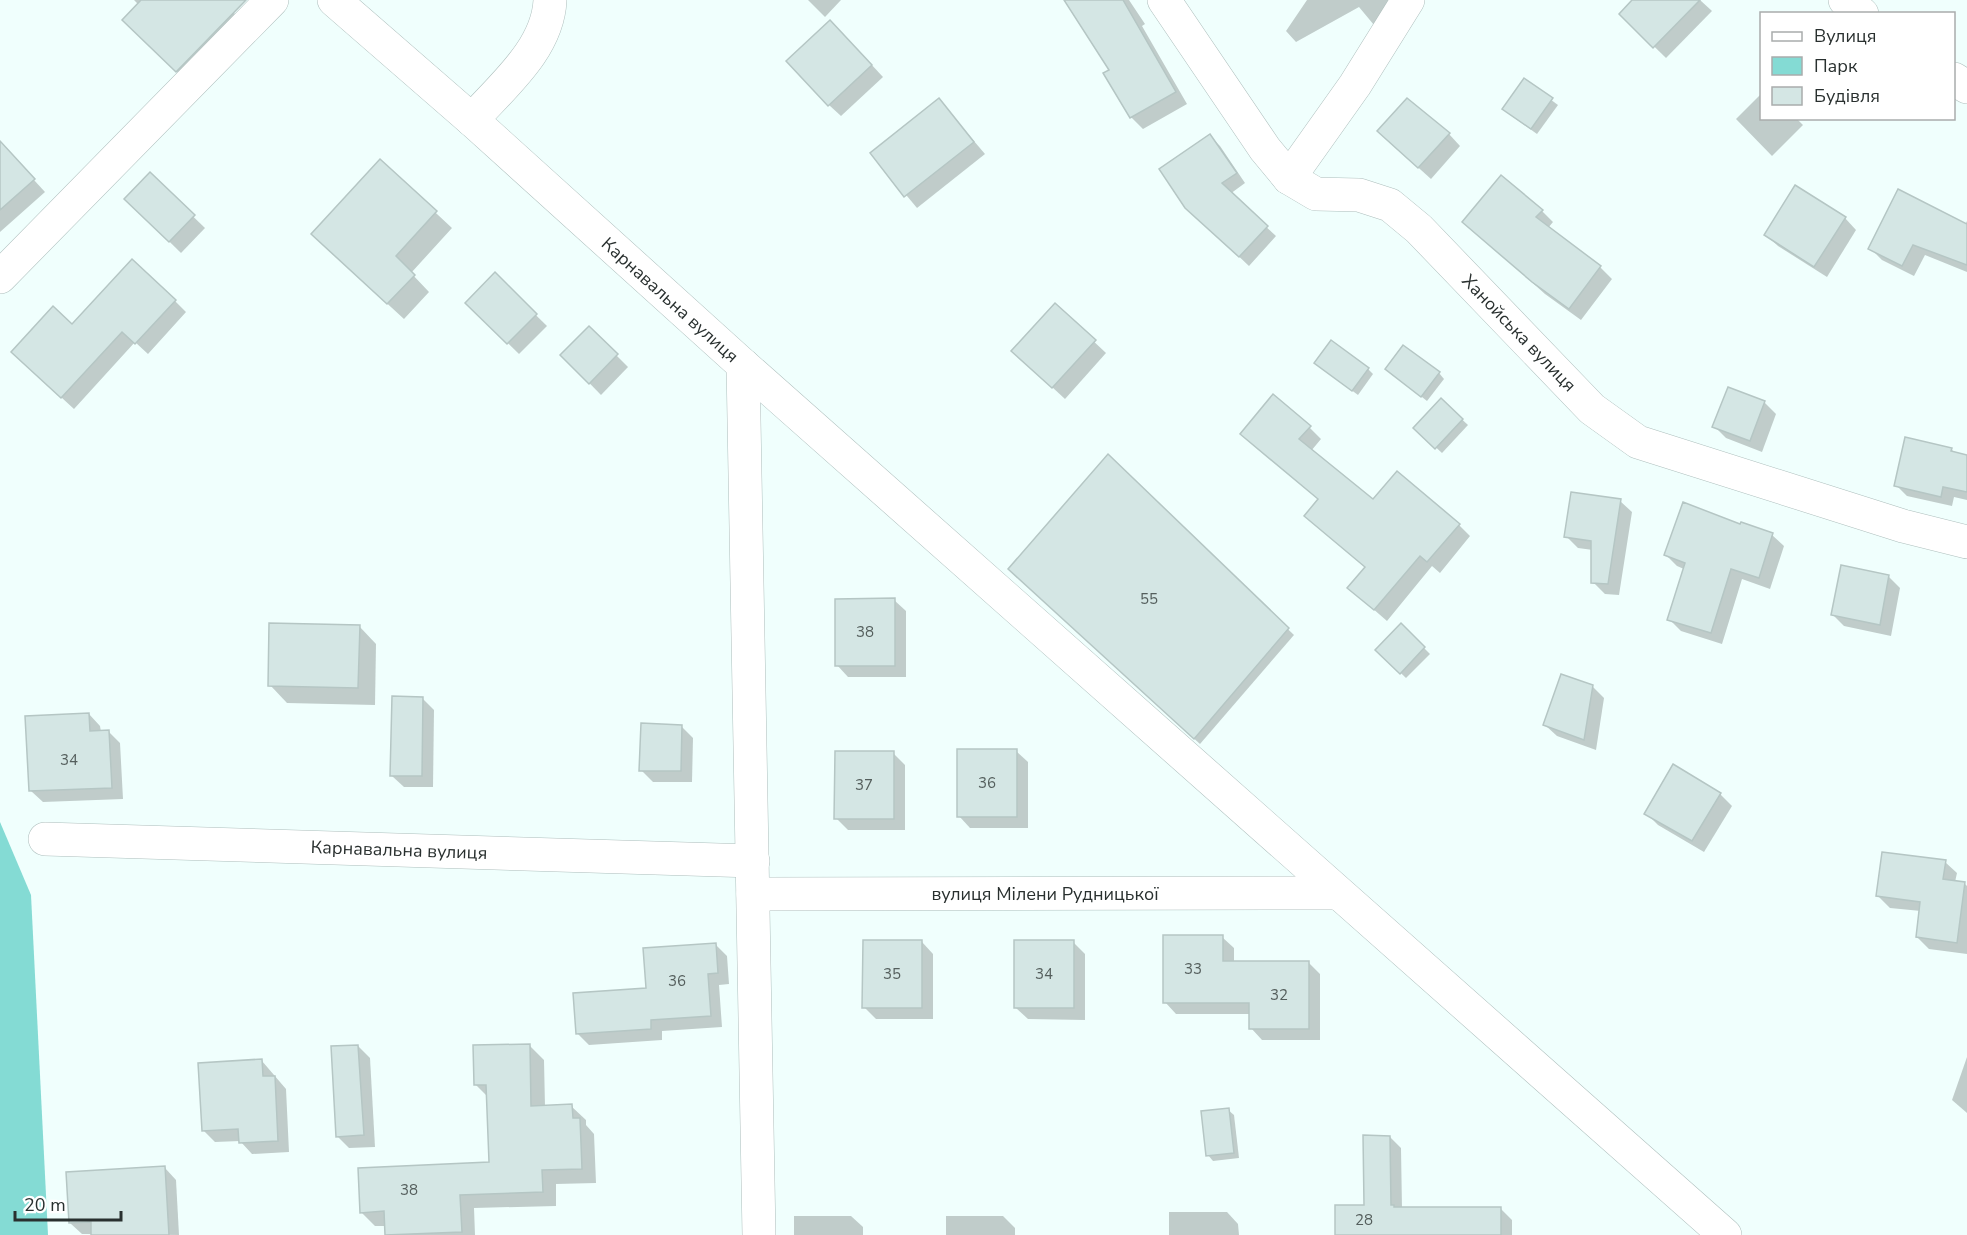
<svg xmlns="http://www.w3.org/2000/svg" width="1967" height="1235" viewBox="0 0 1967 1235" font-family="'Nunito Sans',sans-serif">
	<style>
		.green { fill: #84dbd4 }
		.shadow { fill: #0003 }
		.building { fill: #d4e6e4; stroke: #b5c6c4; stroke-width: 1.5 }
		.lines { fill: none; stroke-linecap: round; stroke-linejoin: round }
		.minor-casing { stroke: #aebfbd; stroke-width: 34 }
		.minor { stroke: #fff; stroke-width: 33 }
		.labels { text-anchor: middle; stroke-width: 5; stroke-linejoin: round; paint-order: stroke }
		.number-label { font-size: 15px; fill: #545e5c }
		.street-label { font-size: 18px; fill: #29302f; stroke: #fff }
	</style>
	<rect width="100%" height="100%" fill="#f0fffd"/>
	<path class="green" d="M0,822l31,73 17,340h-48z"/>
	<g class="shadow">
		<path d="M134,0h87l28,28 -57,58 -52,-50 -1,-31z"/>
		<path d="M808,0h33l-16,17z"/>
		<path d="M1080,0h49l16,24 -3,2 45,78 -44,25 -12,-12z"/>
		<path d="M1307,0h86l-19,25 -15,-18 -63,35 -10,-11z"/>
		<path d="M1634,0h66l12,11 -46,47 -45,-44z"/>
		<path d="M842,33l41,44 -42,39 -12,-11z"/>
		<path d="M1524,80l34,25 -21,29 -28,-20z"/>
		<path d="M1762,93v25h34l7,7 -31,31 -36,-37z"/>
		<path d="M939,100l46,54 -68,54 -45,-54z"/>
		<path d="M1449,134l11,12 -29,33 -40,-36z"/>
		<path d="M1210,136l10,10 25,37 -15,11 46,42 -27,30 -52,-49z"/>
		<path d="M0,143l45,49 -45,40z"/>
		<path d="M380,161l72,67 -41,45 18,19 -25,27 -75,-69z"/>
		<path d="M150,175l55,53 -24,25 -55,-54z"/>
		<path d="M1542,211l11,11 -5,6 52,39 12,12 -31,41 -36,-26 -81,-72z"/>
		<path d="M1845,218l11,12 -29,47 -49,-31 -12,-11z"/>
		<path d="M1967,221v51l-42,-17 -11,21 -32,-16 -12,-12 95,-23z"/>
		<path d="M495,275l52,51 -28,28 -52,-51z"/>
		<path d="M175,301l11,11 -38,42 -13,-12 -61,67 -50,-46 49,-37z"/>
		<path d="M1055,305l51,48 -41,46 -40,-37z"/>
		<path d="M589,328l39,39 -27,28 -39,-40z"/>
		<path d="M1322,368l46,1 5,5 -15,21z"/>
		<path d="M1387,369l52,4 5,6 -17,22z"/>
		<path d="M1441,400l27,25 -26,28 -27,-25z"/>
		<path d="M1764,402l12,12 -14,38 -36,-14 -12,-12z"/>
		<path d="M1309,427l12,12 -10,12 62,51 86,23 11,11 -30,37 -8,-7 -45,55 -38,-33 17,-20 -48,-41 1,-27 -65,-55z"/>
		<path d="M1951,449l4,4 12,3v44l-13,-3 -2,9 -45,-10 -11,-11z"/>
		<path d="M1108,456l186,179 -94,109 -185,-169z"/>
		<path d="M1620,501l12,11 -13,83 -14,-1 -12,-12v-32l-15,-2 -12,-12z"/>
		<path d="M1741,526l31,9 12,11 -14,43 -28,-10 -20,65 -41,-13 -12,-12 15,-50 -7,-3 -12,-12z"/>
		<path d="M1889,577l11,11 -9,48 -47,-10 -12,-12z"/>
		<path d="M894,600l12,11v66h-58l-11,-12z"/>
		<path d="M1401,625l29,29 -24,24 -29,-28z"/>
		<path d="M359,626l17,18 -1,61 -88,-2 -17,-18z"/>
		<path d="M1592,686l12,12 -8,52 -39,-14 -12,-11z"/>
		<path d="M422,698l12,12 -1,77h-29l-12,-11z"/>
		<path d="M89,714l11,12 1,6 7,-1 12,12 3,56 -80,3 -12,-11z"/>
		<path d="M681,726l12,12 -1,44h-39l-12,-12z"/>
		<path d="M1016,751l12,11v66h-58l-11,-12z"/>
		<path d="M893,753l12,12v65h-57l-12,-12z"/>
		<path d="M1720,794l12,12 -28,46 -46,-27 -12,-12z"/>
		<path d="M1945,862l12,11 -2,9 10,2 2,2v68l-38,-5 -12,-12 4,-26 -31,-3 -12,-12z"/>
		<path d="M1222,937l12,11v14h74l12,12v66h-58l-11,-12v-14h-75l-11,-12z"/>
		<path d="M922,942l11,12v65h-57l-12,-12z"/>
		<path d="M1073,942l12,12v66l-57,-1 -12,-11z"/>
		<path d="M715,944l12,12 2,28 -10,1 3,42 -60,4v9l-73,5 -12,-12z"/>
		<path d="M529,1045l15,15 1,47 26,-1 15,14v5l8,9 2,49 -40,1v22l-82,2 1,27h-88l-1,-9h-11l-14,-14 129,-48 -2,-67 -13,-13z"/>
		<path d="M358,1046l12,12 5,89 -26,1 -11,-11z"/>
		<path d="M1967,1057v56l-15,-13z"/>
		<path d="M262,1061l24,28 3,63 -37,2 -12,-13 -25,1 -12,-12z"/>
		<path d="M1228,1110l6,5 5,43 -26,3 -5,-6z"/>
		<path d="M1390,1137l11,11 1,61h99l11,11v15h-176l30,-29z"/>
		<path d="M165,1168l11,12 3,55 -97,-1 -12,-11z"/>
		<path d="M1169,1212h58l11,12 1,11h-70z"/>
		<path d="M794,1216h57l12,11v8h-69z"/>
		<path d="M946,1216h57l12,12v7h-69z"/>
	</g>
	<g class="building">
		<path d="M141,0h105l-70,72 -54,-52z"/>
		<path d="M1064,0h59l53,92 -46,26 -27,-45 6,-3z"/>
		<path d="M1632,0h68l-47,48 -34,-34z"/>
		<path d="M830,20l42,45 -44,41 -42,-45z"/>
		<path d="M1524,78l29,20 -22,31 -29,-20z"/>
		<path d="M939,98l35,44 -70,55 -34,-44z"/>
		<path d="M1407,98l43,35 -32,35 -41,-37z"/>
		<path d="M1210,134l27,39 -15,10 46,43 -29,31 -54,-49 -26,-39z"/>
		<path d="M0,141l35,38 -35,31z"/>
		<path d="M380,159l57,52 -41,45 19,19 -28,29 -76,-70z"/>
		<path d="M150,172l45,43 -26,27 -45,-43z"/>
		<path d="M1501,175l42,35 -7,7 65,49 -32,43 -37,-27 -70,-60z"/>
		<path d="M1795,185l51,32 -32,50 -50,-32z"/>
		<path d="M1898,189l69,35v41l-54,-20 -11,21 -34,-17z"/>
		<path d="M132,259l44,41 -41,44 -13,-12 -61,66 -50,-46 42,-46 19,18z"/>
		<path d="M495,272l42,42 -30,30 -42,-41z"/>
		<path d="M1055,303l41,37 -44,48 -41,-37z"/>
		<path d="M589,326l29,28 -29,30 -29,-29z"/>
		<path d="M1331,340l38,28 -17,23 -38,-28z"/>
		<path d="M1403,345l37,27 -19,25 -36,-28z"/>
		<path d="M1728,387l37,14 -15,40 -38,-14z"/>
		<path d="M1273,394l38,32 -12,13 74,60 24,-28 63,53 -33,38 -7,-6 -46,54 -27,-22 18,-21 -61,-51 14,-17 -78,-65z"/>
		<path d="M1441,398l22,21 -28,30 -22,-21z"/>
		<path d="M1905,437l47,11 -1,3 16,4v37l-24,-5 -2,10 -47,-11z"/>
		<path d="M1108,454l181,174 -95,111 -186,-170z"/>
		<path d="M1571,492l50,7 -13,85 -17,-1v-42l-27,-4z"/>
		<path d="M1683,502l57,22 1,-2 32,11 -14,45 -28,-9 -20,64 -44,-13 18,-57 -21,-8z"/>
		<path d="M1841,565l48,10 -9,50 -49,-10z"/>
		<path d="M895,598v68h-60v-67z"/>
		<path d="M269,623l91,2 -2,63 -90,-2z"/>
		<path d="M1401,623l24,24 -25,27 -25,-24z"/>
		<path d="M1561,674l32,11 -9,55 -41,-15z"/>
		<path d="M392,696l31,1 -1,79h-32z"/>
		<path d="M89,713l1,18 19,-1 3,58 -83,3 -4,-75z"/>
		<path d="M641,723l41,2 -1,46h-42z"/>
		<rect x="957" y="749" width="60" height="68"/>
		<path d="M835,751h59v68h-60z"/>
		<path d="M1673,764l48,29 -29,48 -48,-27z"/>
		<path d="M1882,852l64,8 -3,19 22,3 -8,61 -41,-6 4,-35 -44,-6z"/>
		<path d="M1163,935h60v26h86v68h-60v-26h-86z"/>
		<path d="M863,940h59v68h-60z"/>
		<rect x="1014" y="940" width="60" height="68"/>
		<path d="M716,943l2,30 -10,1 3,42 -60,4v9l-75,5 -3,-41 73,-5 -3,-40z"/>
		<path d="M530,1044l1,62 41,-2 1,14h7l2,51 -40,1 1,22 -83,3 2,37 -77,3 -1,-24 -24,2 -2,-45 131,-6 -3,-77h-12l-1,-40z"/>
		<path d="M358,1045l6,90 -28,2 -5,-91z"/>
		<path d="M262,1059l1,17h12l3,65 -39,2 -1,-14 -36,2 -4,-68z"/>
		<path d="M1229,1108l5,45 -28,3 -5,-45z"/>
		<path d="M1363,1135l27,1 1,69h3v2h107v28h-166v-30h29z"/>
		<path d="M165,1166l4,69h-78v-13l-22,1 -3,-51z"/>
	</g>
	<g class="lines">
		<defs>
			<g id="minor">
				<path d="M334,0l138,120"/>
				<path d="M550,0c-2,49 -48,86 -78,120l271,245 16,870"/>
				<path d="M1164,0l101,149 24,29 27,16 43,1 31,10 29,24 173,180 46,33 265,84 64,16"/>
				<path d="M1845,0l17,14"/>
				<path d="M1954,79l13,8"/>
				<path d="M1289,178l66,-93 53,-85"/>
				<path d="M0,277l272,-277"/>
				<path d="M743,365l982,870"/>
				<path d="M45,839l708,22"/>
				<path d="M753,894l585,-1"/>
			</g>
		</defs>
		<use href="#minor" class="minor-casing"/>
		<use href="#minor" class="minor"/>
	</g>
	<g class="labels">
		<g class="number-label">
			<text x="1149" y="604">55</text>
			<text x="865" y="637">38</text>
			<text x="69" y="765">34</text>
			<text x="987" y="788">36</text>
			<text x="864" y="790">37</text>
			<text x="1193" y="974">33</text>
			<text x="892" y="979">35</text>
			<text x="1044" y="979">34</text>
			<text x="677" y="986">36</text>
			<text x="1279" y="1000">32</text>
			<text x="409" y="1195">38</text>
			<text x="1364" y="1225">28</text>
		</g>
		<g class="street-label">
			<text transform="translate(670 300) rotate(42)" y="6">Карнавальна вулиця</text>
			<text transform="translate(1519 333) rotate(46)" y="6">Ханойська вулиця</text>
			<text transform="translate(399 850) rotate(2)" y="6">Карнавальна вулиця</text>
			<text x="1045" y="900">вулиця Мілени Рудницької</text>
		</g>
	</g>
	<rect x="1760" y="12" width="195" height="108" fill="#ffffff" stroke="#a9acac" stroke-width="1.5"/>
	<rect x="1772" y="32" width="30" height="9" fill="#ffffff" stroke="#a9acac" stroke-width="1.5"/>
	<text x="1814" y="42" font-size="18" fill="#29302f">Вулиця</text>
	<rect x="1772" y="57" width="30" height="18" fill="#84dbd4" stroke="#a9acac" stroke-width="1.5"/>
	<text x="1814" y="72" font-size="18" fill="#29302f">Парк</text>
	<rect x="1772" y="87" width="30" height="18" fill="#d4e6e4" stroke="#a9acac" stroke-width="1.5"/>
	<text x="1814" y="102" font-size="18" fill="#29302f">Будівля</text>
	<path d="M15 1211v9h106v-9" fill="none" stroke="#29302f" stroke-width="3"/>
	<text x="24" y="1211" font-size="18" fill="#29302f" stroke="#ffffff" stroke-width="4.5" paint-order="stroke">20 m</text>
</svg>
